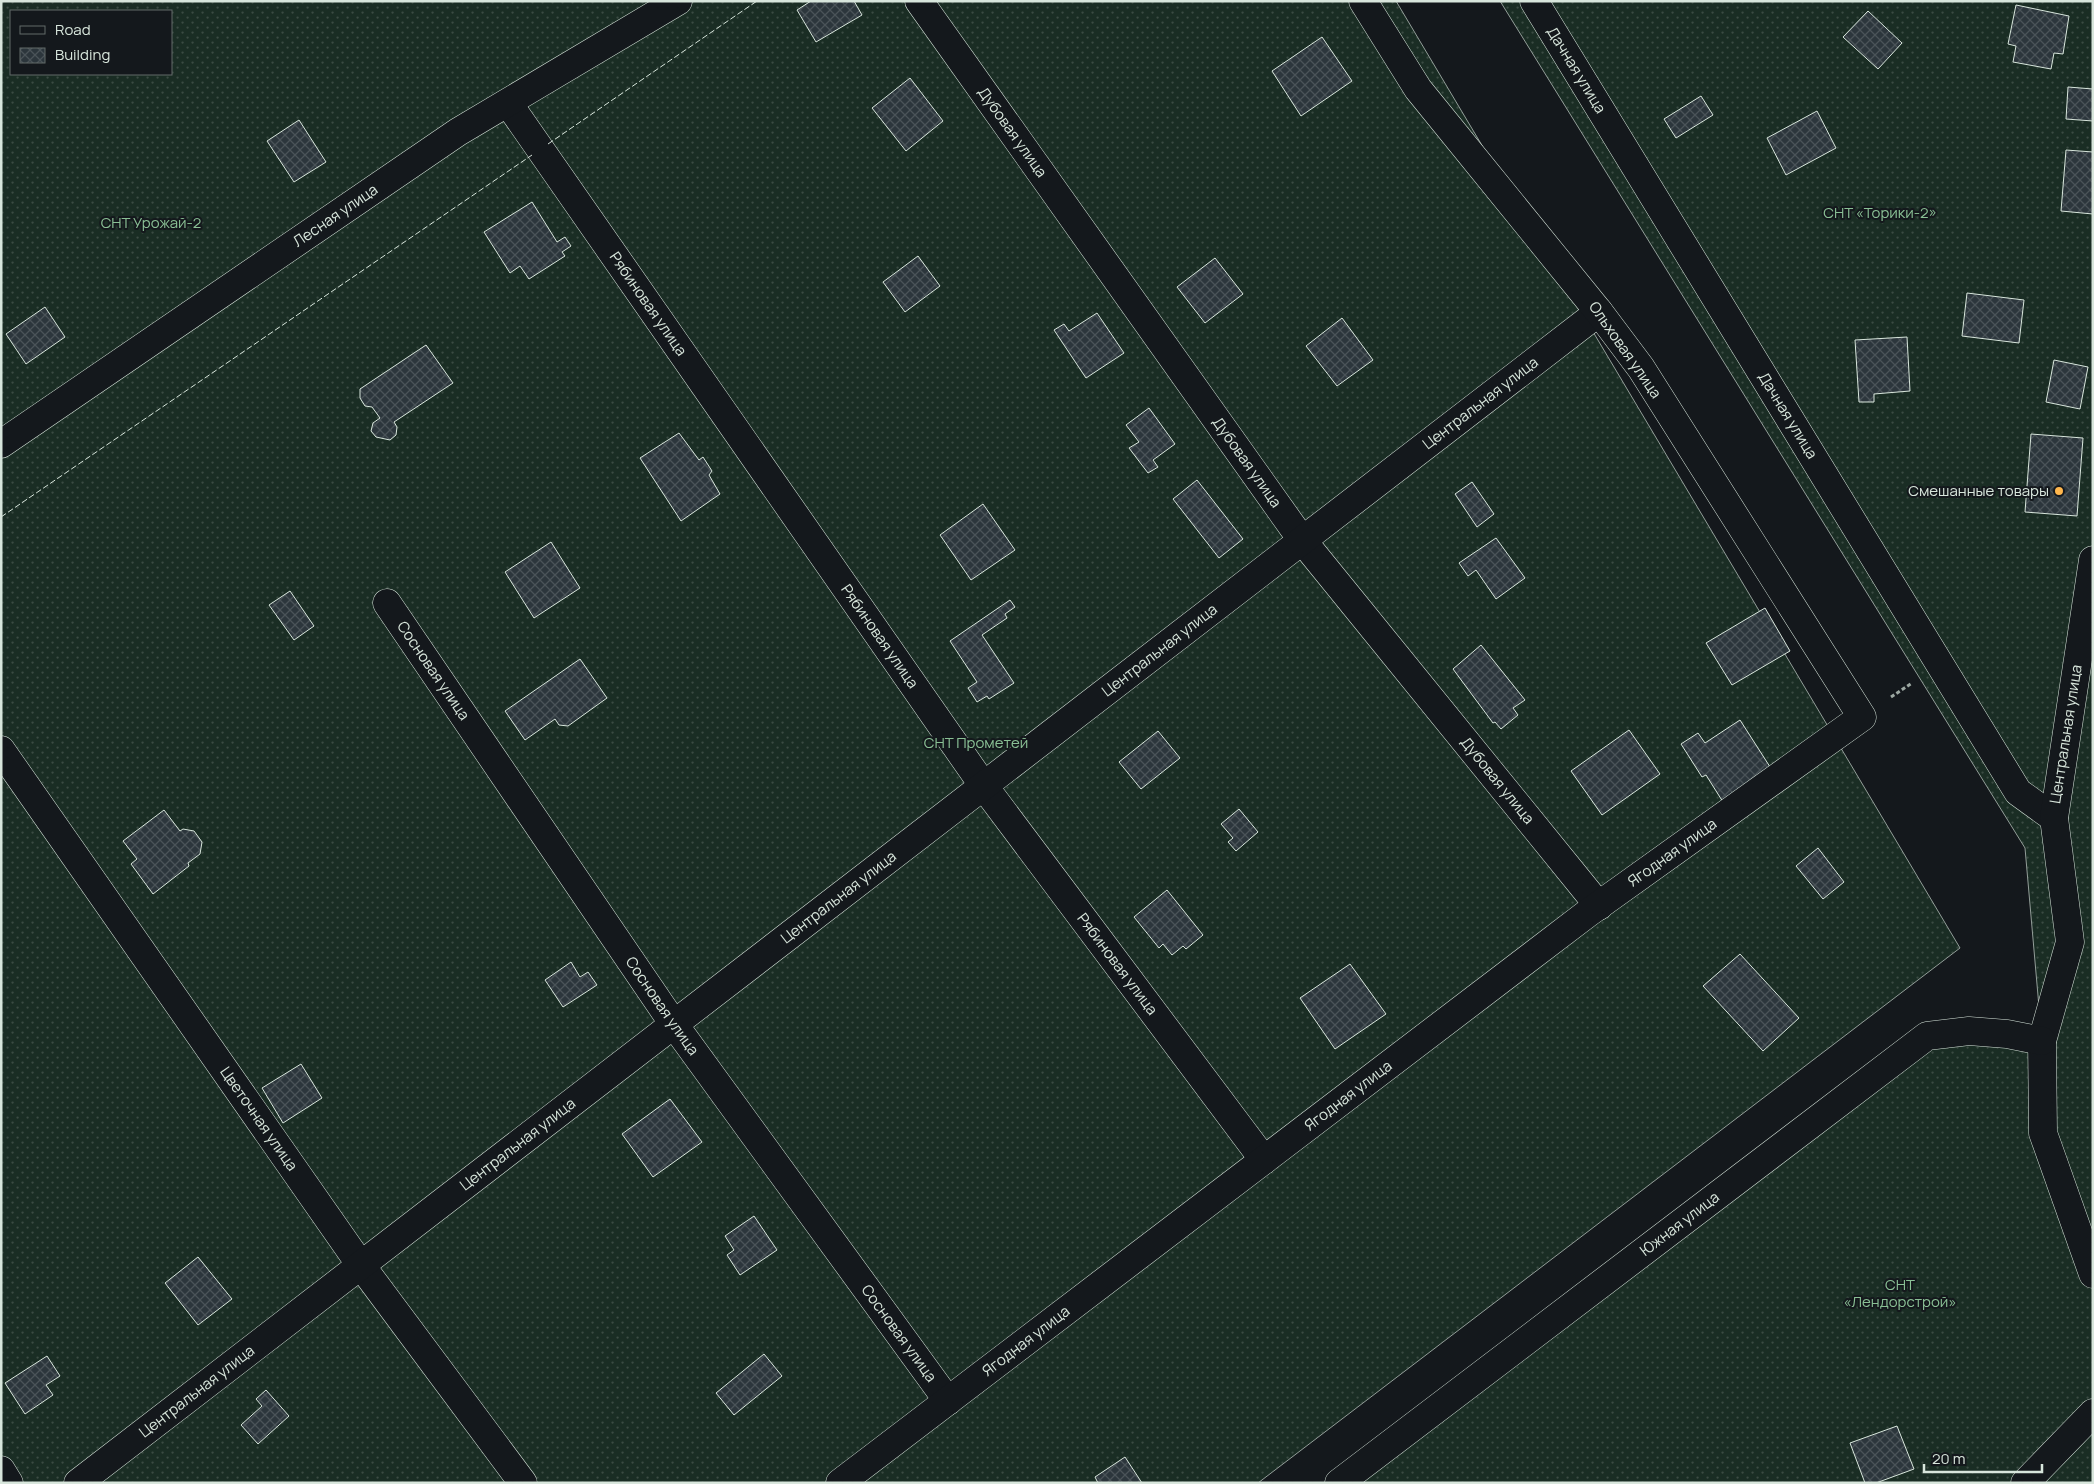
<svg xmlns="http://www.w3.org/2000/svg" width="2094" height="1484" viewBox="0 0 2094 1484" font-family="Manrope,sans-serif">
	<style>
		.grass { fill: url(#grass-dots); stroke: #939e99; fill-rule: evenodd }
		.building { fill: url(#building-cross-hatch); stroke: #d8e6dc }
		.lines { fill: none; stroke-linecap: round; stroke-linejoin: round }
		.minor-casing { stroke: #d8e6dc; stroke-width: 29 }
		.path { stroke: #9da8a2; stroke-width: 3; stroke-dasharray: 4 2.5; stroke-linecap: butt }
		.minor { stroke: #14181c; stroke-width: 28 }
		.fence { stroke: #d8e6dc; stroke-width: 1; stroke-dasharray: 6 2.5; stroke-linecap: butt }
		.poi-dot { fill: #ffb74d; stroke: #14181c; stroke-width: 2 }
		.labels { text-anchor: middle; stroke-width: 4; stroke-linejoin: round; paint-order: stroke }
		.street-label { font-size: 15px; fill: #d8e6dc; stroke: #14181c }
		.park-label { font-size: 15px; fill: #8ac095; stroke: #14181c }
		.poi-label { font-size: 15px; fill: #d8e6dc; stroke: #14181c; text-anchor: end }
	</style>
	<defs>
		<pattern id="grass-dots" width="8" height="8" patternUnits="userSpaceOnUse" patternTransform="scale(1.25)"><rect width="8" height="8" fill="#1a2d24"/><path d="M2 2h.1M6 6h.1" fill="none" stroke="#3b4b43" stroke-width="1.8" stroke-linecap="round"/></pattern>
		<pattern id="building-cross-hatch" width="8" height="8" patternUnits="userSpaceOnUse" patternTransform="scale(1.25)"><rect width="8" height="8" fill="#2c363c"/><path d="M0 0l8 8M0 8l8-8" fill="none" stroke="#4a5358"/></pattern>
	</defs>
	<rect width="100%" height="100%" fill="#14181c"/>
	<g class="grass">
		<path d="M1,1h1395l564,947 -702,535h-1257zM11,11h160v63h-160z"/>
		<path d="M1500,1h593v1482h-754l588,-447 115,5 -17,-193z"/>
	</g>
	<g class="building">
		<path d="M811,1h43l8,14 -46,27 -19,-32z"/>
		<path d="M2016,5l53,11 -6,38 -9,-1 -3,16 -38,-7 3,-16 -8,-2z"/>
		<path d="M1868,11l34,32 -24,26 -35,-32z"/>
		<path d="M1322,37l30,44 -51,35 -29,-45z"/>
		<path d="M910,78l33,43 -37,30 -34,-43z"/>
		<path d="M2068,87l25,2v32l-27,-2z"/>
		<path d="M1701,96l12,19 -37,23 -12,-19z"/>
		<path d="M1817,111l19,37 -50,27 -19,-37z"/>
		<path d="M299,120l27,42 -32,20 -27,-41z"/>
		<path d="M2066,150l27,2v62l-32,-3z"/>
		<path d="M532,202l25,40 8,-5 6,9 -9,6 3,4 -36,23 -9,-13 -10,7 -26,-41z"/>
		<path d="M918,256l22,30 -35,26 -22,-30z"/>
		<path d="M1215,258l28,36 -38,29 -28,-36z"/>
		<path d="M1967,293l57,7 -5,43 -57,-7z"/>
		<path d="M45,307l20,30 -39,27 -20,-30z"/>
		<path d="M1097,313l27,40 -38,25 -32,-48 10,-6 5,7z"/>
		<path d="M1342,318l31,42 -36,26 -31,-40z"/>
		<path d="M1907,337l3,54 -36,3v8h-15l-4,-62z"/>
		<path d="M426,345l27,38 -59,39 3,5 -1,8 -6,5 -14,-3 -5,-6 2,-8 7,-5 -8,-11 -7,-1 -5,-8v-9z"/>
		<path d="M2054,360l34,7 -8,42 -34,-7z"/>
		<path d="M1149,408l26,36 -22,16 5,7 -10,6 -19,-25 10,-6 -13,-17z"/>
		<path d="M679,433l20,27 4,-3 9,14 -3,4 11,19 -39,27 -41,-63z"/>
		<path d="M2031,434l52,4 -6,78 -52,-4z"/>
		<path d="M1197,480l46,59 -24,19 -46,-59z"/>
		<path d="M1472,482l22,32 -17,13 -22,-33z"/>
		<path d="M983,504l32,46 -44,30 -31,-45z"/>
		<path d="M1496,538l29,40 -29,21 -20,-29 -8,6 -9,-13z"/>
		<path d="M551,542l29,46 -46,30 -29,-46z"/>
		<path d="M290,591l24,35 -20,14 -25,-35z"/>
		<path d="M1010,600l5,7 -10,7 2,4 -25,17 32,48 -25,16 -2,-3 -10,6 -9,-14 9,-6 -27,-41z"/>
		<path d="M1765,608l25,43 -58,34 -26,-42z"/>
		<path d="M1481,645l44,55 -12,8 5,7 -17,14 -6,-7 -2,1 -40,-54z"/>
		<path d="M580,659l27,39 -39,28 -9,-1 -4,-6 -30,21 -20,-29z"/>
		<path d="M1740,720l32,50 -49,32 -17,-27 -4,2 -21,-33 17,-11 7,10z"/>
		<path d="M1629,730l31,44 -58,41 -31,-44z"/>
		<path d="M1158,731l22,27 -39,31 -22,-27z"/>
		<path d="M1239,809l19,23 -22,19 -8,-9 5,-4 -12,-14z"/>
		<path d="M164,810l16,21 3,-2 11,2 8,11 -2,12 -12,9 1,3 -36,28 -22,-30 6,-5 -14,-18z"/>
		<path d="M1818,848l26,34 -21,17 -27,-33z"/>
		<path d="M1167,890l36,45 -17,14 -3,-3 -11,9 -9,-11 -4,4 -25,-31z"/>
		<path d="M1740,954l59,64 -36,33 -60,-65z"/>
		<path d="M571,962l9,15 8,-5 9,13 -34,22 -18,-27z"/>
		<path d="M1350,964l36,50 -51,35 -35,-51z"/>
		<path d="M301,1064l21,34 -39,25 -21,-35z"/>
		<path d="M670,1099l32,43 -49,35 -31,-43z"/>
		<path d="M754,1216l23,34 -37,25 -13,-20 7,-5 -9,-14z"/>
		<path d="M198,1257l34,42 -34,26 -33,-42z"/>
		<path d="M764,1354l18,22 -48,39 -18,-22z"/>
		<path d="M47,1356l13,20 -14,9 7,10 -28,19 -20,-31z"/>
		<path d="M266,1390l23,26 -31,28 -17,-19 21,-19 -6,-7z"/>
		<path d="M1897,1426l17,43 -38,14h-11l-15,-40z"/>
		<path d="M1125,1457l17,26h-44l-3,-6z"/>
	</g>
	<g class="lines">
		<defs>
			<g id="minor">
				<path id="s1" d="M919,1l383,539 297,366"/>
				<path id="s2" d="M1534,1l484,791 36,26"/>
				<path id="s3" d="M508,103l475,682 281,375"/>
				<path id="s4" d="M1,444l457,-312 220,-131"/>
				<path d="M2093,560l-39,258 16,124 -28,99 1,92 50,141"/>
				<path id="s5" d="M387,603l286,420 275,378"/>
				<path id="s6" d="M1,750l359,514 163,219"/>
				<path d="M1,1470l8,13"/>
				<path id="s7" d="M78,1483l1521,-1171"/>
				<path id="s8" d="M840,1483l748,-570 274,-196 -221,-349 -42,-56 -181,-223 -55,-88"/>
				<path id="s9" d="M1339,1483l588,-447 42,-5 38,3 35,7"/>
				<path d="M2025,1483l68,-70"/>
			</g>
		</defs>
		<use href="#minor" class="minor-casing"/>
		<path class="path" d="M1891,697l21,-14"/>
		<use href="#minor" class="minor"/>
		<g class="fence">
			<path d="M548,144l209,-143"/>
			<path d="M1,517l531,-362"/>
		</g>
	</g>
	<circle class="poi-dot" cx="2059" cy="491" r="5"/>
	<g class="labels">
		<g class="street-label">
			<text dy="5" stroke="none"><textPath href="#s2" startOffset="81">Дачная улица</textPath></text>
			<text dy="5" stroke="none"><textPath href="#s1" startOffset="161">Дубовая улица</textPath></text>
			<text dy="5" stroke="none"><textPath href="#s4" startOffset="405">Лесная улица</textPath></text>
			<text dy="5" stroke="none"><textPath href="#s3" startOffset="245">Рябиновая улица</textPath></text>
			<text transform="translate(1625 350) rotate(55)" y="5">Ольховая улица</text>
			<text dy="5" stroke="none"><textPath href="#s7" startOffset="1770">Центральная улица</textPath></text>
			<text dy="5" stroke="none"><textPath href="#s2" startOffset="486">Дачная улица</textPath></text>
			<text dy="5" stroke="none"><textPath href="#s1" startOffset="566">Дубовая улица</textPath></text>
			<text dy="5" stroke="none"><textPath href="#s3" startOffset="650">Рябиновая улица</textPath></text>
			<text dy="5" stroke="none"><textPath href="#s7" startOffset="1365">Центральная улица</textPath></text>
			<text dy="5" stroke="none"><textPath href="#s5" startOffset="82">Сосновая улица</textPath></text>
			<text transform="translate(2066 734) rotate(-81)" y="5">Центральная улица</text>
			<text dy="5" stroke="none"><textPath href="#s1" startOffset="971">Дубовая улица</textPath></text>
			<text dy="5" stroke="none"><textPath href="#s8" startOffset="1044">Ягодная улица</textPath></text>
			<text dy="5" stroke="none"><textPath href="#s7" startOffset="960">Центральная улица</textPath></text>
			<text dy="5" stroke="none"><textPath href="#s3" startOffset="1055">Рябиновая улица</textPath></text>
			<text dy="5" stroke="none"><textPath href="#s5" startOffset="488">Сосновая улица</textPath></text>
			<text dy="5" stroke="none"><textPath href="#s8" startOffset="639">Ягодная улица</textPath></text>
			<text dy="5" stroke="none"><textPath href="#s6" startOffset="450">Цветочная улица</textPath></text>
			<text dy="5" stroke="none"><textPath href="#s7" startOffset="555">Центральная улица</textPath></text>
			<text dy="5" stroke="none"><textPath href="#s9" startOffset="428">Южная улица</textPath></text>
			<text dy="5" stroke="none"><textPath href="#s5" startOffset="892">Сосновая улица</textPath></text>
			<text dy="5" stroke="none"><textPath href="#s8" startOffset="234">Ягодная улица</textPath></text>
			<text dy="5" stroke="none"><textPath href="#s7" startOffset="150">Центральная улица</textPath></text>
		</g>
		<g class="park-label">
			<text x="1880" y="218">СНТ «Торики-2»</text>
			<text x="151" y="228">СНТ Урожай-2</text>
			<text x="976" y="748">СНТ Прометей</text>
			<text x="1900" y="1290">СНТ<tspan x="1900" dy="17">«Лендорстрой»</tspan></text>
		</g>
		<g class="poi-label">
			<text x="2049" y="496">Смешанные товары</text>
		</g>
	</g>
	<rect width="2094" height="1484" fill="none" stroke="#d8e6dc" stroke-width="5"/>
	<rect x="10" y="10" width="162" height="65" fill="#14181c" stroke="#626a69"/>
	<rect x="20" y="26" width="25" height="8" fill="#14181c" stroke="#626a69"/>
	<text x="55" y="35" font-size="15" fill="#d8e6dc">Road</text>
	<rect x="20" y="48" width="25" height="15" fill="url(#building-cross-hatch)" stroke="#626a69"/>
	<text x="55" y="60" font-size="15" fill="#d8e6dc">Building</text>
	<path d="M1924 1464v8h118v-8" fill="none" stroke="#d8e6dc" stroke-width="2.5"/>
	<text x="1932" y="1464" font-size="15" fill="#d8e6dc" stroke="#14181c" stroke-width="4" paint-order="stroke">20 m</text>
</svg>
